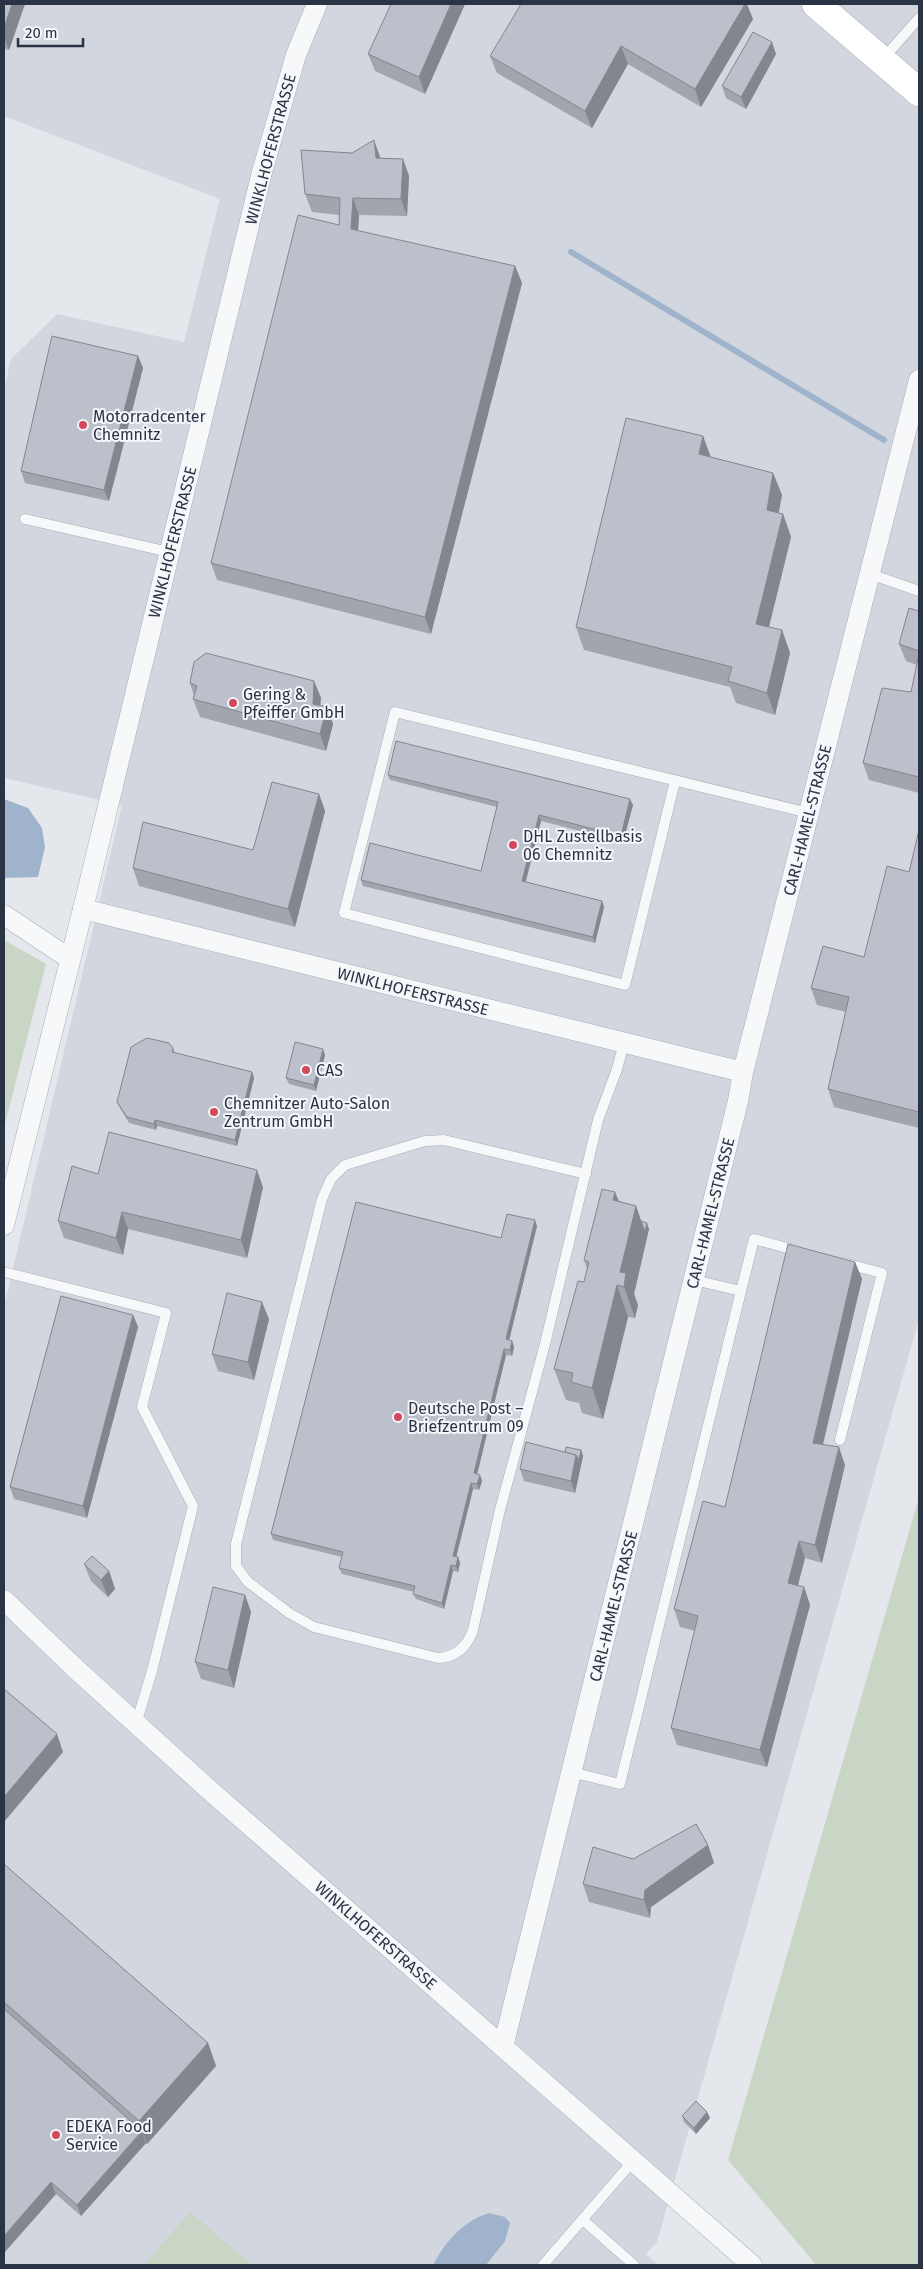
<svg xmlns="http://www.w3.org/2000/svg" width="923" height="2269" viewBox="0 0 923 2269" font-family="'Fira Sans',sans-serif">
	<style>
		.built { fill: #d2d6de }
		.green { fill: #c9d6c5 }
		.water { fill: #9fb4cc }
		.lines { fill: none; stroke-linecap: round; stroke-linejoin: round }
		.stream { stroke: #9fb4cc; stroke-width: 6 }
		.service-casing { stroke: #a9aeb7; stroke-width: 11 }
		.minor-casing { stroke: #a9aeb7; stroke-width: 21 }
		.secondary-casing { stroke: #a9aeb7; stroke-width: 29 }
		.service { stroke: #f7f8fa; stroke-width: 10 }
		.minor { stroke: #f7f8fa; stroke-width: 20 }
		.secondary { stroke: #fff; stroke-width: 28 }
		.wall { fill: #a1a5ae }
		.shaded-wall { fill: #83868d }
		.building { fill: #bbc0ca; stroke: #83868d }
		.poi-dot { fill: #d1495b; stroke: #f4f6f9; stroke-width: 2 }
		.labels { text-anchor: middle; stroke-width: 4; stroke-linejoin: round; paint-order: stroke }
		.street-label { font-size: 16px; fill: #2b3445; stroke: #f4f6f9 }
		.poi-label { font-size: 16px; fill: #2b3445; stroke: #f4f6f9; text-anchor: start }
	</style>
	<rect width="100%" height="100%" fill="#e4e7ec"/>
	<path class="built" d="M4,4h915v1315l-262,923 -11,12 12,11h-654v-958l118,-502 -118,-27v-388l7,-31 46,-45 127,28 36,-143 -216,-83z"/>
	<g class="green">
		<path d="M4,940l42,24 -42,164z"/>
		<path d="M919,1497v768h-103l-88,-105z"/>
		<path d="M190,2212l62,53h-108z"/>
	</g>
	<g class="water">
		<path d="M4,799l24,9 14,20 3,19 -7,30 -34,1z"/>
		<path d="M489,2213l16,4 5,6 -5,18 -19,24h-53c12,-23 30,-44 56,-52z"/>
	</g>
	<g class="lines">
		<path class="stream" d="M571,252l313,188"/>
		<defs>
			<g id="service">
				<path d="M882,60l37,-42"/>
				<path d="M25,519l144,33"/>
				<path d="M870,574l49,17"/>
				<path d="M675,781l-50,204 -281,-72 51,-201 414,101"/>
				<path d="M586,1174l-142,-34 -19,1 -80,24 -14,14 -9,20 -86,345v22l12,16 41,31 25,14 124,31c18,-1 29,-11 35,-28l27,-120 45,-166 53,-224 19,-51 7,-26"/>
				<path d="M4,1272l162,41 -24,94 51,99 -41,165 -16,53"/>
				<path d="M741,1291l13,-52 44,12"/>
				<path d="M840,1440l42,-167 -38,-10"/>
				<path d="M571,1772l49,12 121,-493 -47,-11"/>
				<path d="M583,2220l51,45"/>
				<path d="M543,2265l90,-104"/>
			</g>
			<g id="minor">
				<path d="M83,909l660,163"/>
				<path d="M4,915l66,44"/>
				<path d="M4,1225l79,-316 179,-737 34,-117 21,-51"/>
				<path d="M4,1600l73,70 129,117 546,478"/>
				<path d="M503,2047l235,-946 5,-29 176,-692"/>
			</g>
			<path id="secondary" d="M816,4l103,88"/>
		</defs>
		<use href="#service" class="service-casing"/>
		<use href="#minor" class="minor-casing"/>
		<use href="#secondary" class="secondary-casing"/>
		<use href="#service" class="service"/>
		<use href="#minor" class="minor"/>
		<use href="#secondary" class="secondary"/>
	</g>
	<g class="wall">
		<path d="M4,4h21l-16,46 -5,-1z"/>
		<path d="M465,4l-40,90 -50,-23 -7,-17z"/>
		<path d="M753,19l-52,88 -73,-43 -36,64 -95,-55 -7,-17z"/>
		<path d="M776,54l-30,55 -20,-11 -4,-12z"/>
		<path d="M380,158l23,1 6,17 -2,40 -48,-1 -1,16 157,35 7,17 -91,351 -214,-54 -6,-17 128,-338v-10l-27,-3 -7,-18z"/>
		<path d="M138,356l5,12 -34,133 -84,-18 -4,-12z"/>
		<path d="M703,436l8,21 62,16 9,22 -4,18 5,1 8,23 -22,90 13,3 8,23 -15,62 -39,-12 -6,-16 -146,-37 -8,-23z"/>
		<path d="M919,611v182l-50,-13 -6,-17 48,-71 6,-27 -11,-4 -7,-17z"/>
		<path d="M314,681l7,17 -1,7 7,2 6,17 -7,27 -126,-34 -7,-18 1,-3 -4,-13z"/>
		<path d="M388,775l245,30 -10,37 -82,-21 -15,61 76,19 2,6 -9,36 -232,-57 -2,-6 120,-9 16,-64 -107,-27z"/>
		<path d="M319,794l6,17 -30,116 -156,-41 -6,-18 120,-18z"/>
		<path d="M919,830v298l-85,-21 -6,-18 18,-77 -29,-7 -6,-17 53,-31 45,-85z"/>
		<path d="M173,1048l2,5 77,19 2,6 -17,68 -80,-20 -1,4 -27,-7 -9,-15 -3,-6z"/>
		<path d="M325,1055l-9,36 -27,-7 -3,-6z"/>
		<path d="M98,1174l165,13 -16,71 -119,-29 -5,26 -59,-17 -6,-17z"/>
		<path d="M615,1192l4,9 17,5 5,15 8,8 -15,65 4,11 -3,13 -7,-1 -25,102 -21,-6 -3,-10 -13,-3 -12,-31 30,-87 3,-13 -3,-9z"/>
		<path d="M537,1226l-28,114 3,1 2,6 -2,9 -6,-1 -29,119 3,1 2,6 -3,9 -6,-1 -17,68h2l2,6 -2,9 -5,-1 -9,38 -28,-10 -3,-5 1,-2 -72,-18 -3,-6 3,-11 -69,-17 -2,-6 230,-296z"/>
		<path d="M855,1262l7,17 -39,166 22,20 -23,98 -17,-5 -7,27 6,2 6,18 -43,162 -90,-22 -6,-17 24,-97 -15,-4 -6,-18 51,-102z"/>
		<path d="M133,1315l5,12 -51,191 -73,-19 -4,-12z"/>
		<path d="M269,1319l-15,61 -36,-9 -6,-17z"/>
		<path d="M581,1450l2,6 -8,37 -51,-12 -4,-12z"/>
		<path d="M84,1564l25,7 6,18 -7,8 -17,-16z"/>
		<path d="M245,1595l6,17 -17,76 -33,-9 -6,-17z"/>
		<path d="M708,1845l6,18 -63,44 -1,11 -61,-16 -6,-18 50,-25z"/>
		<path d="M4,1864l204,179 8,23 -69,78 -1,-1 -65,73 -25,-22 -52,59z"/>
		<path d="M707,2112l3,6 -14,16 -12,-12 -2,-6z"/>
	</g>
	<g class="shaded-wall">
		<path d="M12,4h13l-16,46 -5,-13v-9z"/>
		<path d="M451,4h14l-40,90 -6,-17z"/>
		<path d="M745,4h2l6,15 -52,88 -6,-18z"/>
		<path d="M772,42l4,12 -30,55 -5,-12z"/>
		<path d="M621,46l7,18 -36,64 -7,-17z"/>
		<path d="M374,140l6,17 2,18 -6,-17z"/>
		<path d="M403,159l6,17 -2,40 -6,-17z"/>
		<path d="M353,198l6,17 -2,32 -6,-18z"/>
		<path d="M515,266l7,17 -91,351 -6,-17z"/>
		<path d="M138,356l5,12 -34,133 -5,-11z"/>
		<path d="M703,436l8,22 -12,-4z"/>
		<path d="M773,473l9,22 -7,38 -8,-23z"/>
		<path d="M783,514l8,23 -27,110 -8,-23z"/>
		<path d="M782,630l8,23 -15,62 -8,-22z"/>
		<path d="M314,681l7,17 -2,23 -6,-17z"/>
		<path d="M327,707l6,17 -7,27 -6,-17z"/>
		<path d="M319,794l6,17 -30,116 -7,-18z"/>
		<path d="M630,799l3,6 -10,37 -2,-6z"/>
		<path d="M539,815l2,6 -17,66 -2,-6z"/>
		<path d="M602,901l2,6 -9,36 -2,-6z"/>
		<path d="M323,1049l2,6 -9,36 -2,-6z"/>
		<path d="M252,1072l2,6 -17,68 -2,-6z"/>
		<path d="M155,1120l2,6 -1,4 -2,-6z"/>
		<path d="M257,1170l6,17 -16,71 -6,-18z"/>
		<path d="M615,1192l12,32 -14,-24z"/>
		<path d="M636,1206l9,26 2,-9 2,6 -15,65 4,11 -3,13 -11,-31 -4,-15z"/>
		<path d="M122,1212l6,17 -5,26 -7,-17z"/>
		<path d="M535,1220l2,6 -29,119 -2,-6z"/>
		<path d="M855,1262l7,17 -43,181 -6,-17z"/>
		<path d="M617,1285l11,32 -25,102 -11,-31z"/>
		<path d="M262,1302l7,17 -15,61 -6,-18z"/>
		<path d="M133,1315l5,12 -51,191 -4,-12z"/>
		<path d="M512,1341l2,6 -2,9 -2,-6z"/>
		<path d="M504,1349l2,6 -30,124 -2,-6z"/>
		<path d="M839,1447l6,18 -23,98 -7,-18z"/>
		<path d="M581,1450l2,6 -8,37 -4,-12 5,-26z"/>
		<path d="M480,1475l2,6 -3,9 -2,-6z"/>
		<path d="M471,1483l2,6 -18,73 -2,-6z"/>
		<path d="M799,1541l6,17 -11,42 -6,-17z"/>
		<path d="M458,1557l2,6 -2,9 -2,-6z"/>
		<path d="M451,1565l2,6 -9,38 -2,-6z"/>
		<path d="M109,1571l6,18 -7,8 -7,-17z"/>
		<path d="M804,1587l6,18 -43,162 -7,-17z"/>
		<path d="M245,1595l6,17 -17,76 -6,-18z"/>
		<path d="M57,1734l6,18 -59,70v-25z"/>
		<path d="M708,1845l6,18 -63,44 -1,11 -6,-18 1,-10z"/>
		<path d="M208,2043l8,23 -69,78 -8,-23z"/>
		<path d="M707,2112l3,6 -14,16 -2,-6z"/>
		<path d="M142,2131l4,12 -65,73 -4,-11z"/>
		<path d="M51,2182l5,12 -52,59v-17z"/>
	</g>
	<g class="building">
		<path d="M4,4h8l-8,24z"/>
		<path d="M391,4h60l-32,73 -51,-23z"/>
		<path d="M521,4h224l-50,85 -74,-43 -36,65 -95,-55z"/>
		<path d="M753,32l19,10 -31,55 -19,-11z"/>
		<path d="M374,140l2,18 27,1 -2,40 -48,-1 -2,31 164,37 -90,351 -214,-54 87,-348 41,10 1,-27 -35,-4 -4,-44 51,3z"/>
		<path d="M52,336l86,20 -34,134 -83,-19z"/>
		<path d="M626,418l77,18 -4,18 74,19 -6,37 16,4 -27,110 26,6 -15,63 -39,-12 4,-14 -156,-40z"/>
		<path d="M909,608l10,3v40l-20,-7z"/>
		<path d="M206,653l108,28 -1,23 14,3 -7,27 -127,-35 4,-13 -7,-3 4,-21z"/>
		<path d="M919,654v123l-56,-14 19,-75 29,4z"/>
		<path d="M396,741l234,58 -9,37 -82,-21 -17,66 80,20 -9,36 -232,-57 9,-37 111,28 17,-69 -110,-27z"/>
		<path d="M272,782l47,12 -31,115 -155,-41 10,-46 110,28z"/>
		<path d="M919,830v282l-91,-23 21,-92 -38,-9 12,-42 41,11 23,-91 22,6z"/>
		<path d="M147,1038l22,5 4,5 -1,4 80,20 -17,68 -80,-20 -1,4 -27,-7 -10,-15 14,-55z"/>
		<path d="M295,1042l28,7 -9,36 -28,-7z"/>
		<path d="M109,1132l148,38 -16,70 -119,-28 -6,26 -58,-17 14,-55 26,8z"/>
		<path d="M602,1189l13,3 -2,8 23,6 -16,66 6,1 -2,14 -7,-2 -25,103 -21,-6 2,-9 -19,-4 24,-88 6,1 2,-9 3,-11 -5,-2z"/>
		<path d="M356,1202l145,36 6,-24 28,6 -29,119 6,2 -2,9 -6,-1 -30,124 6,2 -3,9 -6,-1 -18,73 5,1 -2,9 -5,-1 -9,38 -29,-9 2,-8 -76,-18 4,-16 -72,-18z"/>
		<path d="M641,1221l6,2 -2,9z"/>
		<path d="M788,1244l67,18 -42,181 26,4 -24,98 -16,-4 -11,42 16,4 -44,163 -89,-22 27,-112 -24,-7 29,-108 22,6z"/>
		<path d="M227,1293l35,9 -14,60 -36,-8z"/>
		<path d="M61,1296l72,19 -50,191 -73,-19z"/>
		<path d="M526,1442l50,13 -5,26 -51,-12z"/>
		<path d="M566,1447l15,3 -2,10 -3,-5 -11,-3z"/>
		<path d="M92,1556l17,15 -8,9 -17,-16z"/>
		<path d="M213,1587l32,8 -17,75 -33,-8z"/>
		<path d="M4,1689l53,45 -53,63z"/>
		<path d="M696,1824l12,21 -63,45 -1,10 -61,-16 10,-37 40,12z"/>
		<path d="M4,1864l204,179 -69,78 -135,-119z"/>
		<path d="M4,2009l138,122 -65,74 -26,-23 -47,54z"/>
		<path d="M696,2101l11,11 -13,16 -12,-12z"/>
	</g>
	<g class="poi-dot">
		<circle cx="83" cy="425" r="5"/>
		<circle cx="233" cy="703" r="5"/>
		<circle cx="513" cy="845" r="5"/>
		<circle cx="306" cy="1070" r="5"/>
		<circle cx="214" cy="1112" r="5"/>
		<circle cx="398" cy="1417" r="5"/>
		<circle cx="56" cy="2135" r="5"/>
	</g>
	<g class="labels">
		<g class="street-label">
			<text transform="translate(270 149) rotate(-75)" y="6">WINKLHOFERSTRASSE</text>
			<text transform="translate(172 542) rotate(-76)" y="6">WINKLHOFERSTRASSE</text>
			<text transform="translate(807 820) rotate(-76)" y="6">CARL-HAMEL-STRASSE</text>
			<text transform="translate(413 991) rotate(14)" y="6">WINKLHOFERSTRASSE</text>
			<text transform="translate(710 1213) rotate(-76)" y="6">CARL-HAMEL-STRASSE</text>
			<text transform="translate(613 1606) rotate(-76)" y="6">CARL-HAMEL-STRASSE</text>
			<text transform="translate(376 1935) rotate(41)" y="6">WINKLHOFERSTRASSE</text>
		</g>
		<g class="poi-label">
			<text x="93" y="422">Motorradcenter<tspan x="93" dy="18">Chemnitz</tspan></text>
			<text x="243" y="700">Gering &amp;<tspan x="243" dy="18">Pfeiffer GmbH</tspan></text>
			<text x="523" y="842">DHL Zustellbasis<tspan x="523" dy="18">06 Chemnitz</tspan></text>
			<text x="316" y="1076">CAS</text>
			<text x="224" y="1109">Chemnitzer Auto-Salon<tspan x="224" dy="18">Zentrum GmbH</tspan></text>
			<text x="408" y="1414">Deutsche Post –<tspan x="408" dy="18">Briefzentrum 09</tspan></text>
			<text x="66" y="2132">EDEKA Food<tspan x="66" dy="18">Service</tspan></text>
		</g>
	</g>
	<rect width="923" height="2269" fill="none" stroke="#2b3445" stroke-width="10"/>
	<path d="M18 38v8h65v-8" fill="none" stroke="#2b3445" stroke-width="2.5"/>
	<text x="25" y="38" font-size="15" fill="#2b3445" stroke="#f4f6f9" stroke-width="4" paint-order="stroke">20 m</text>
</svg>
